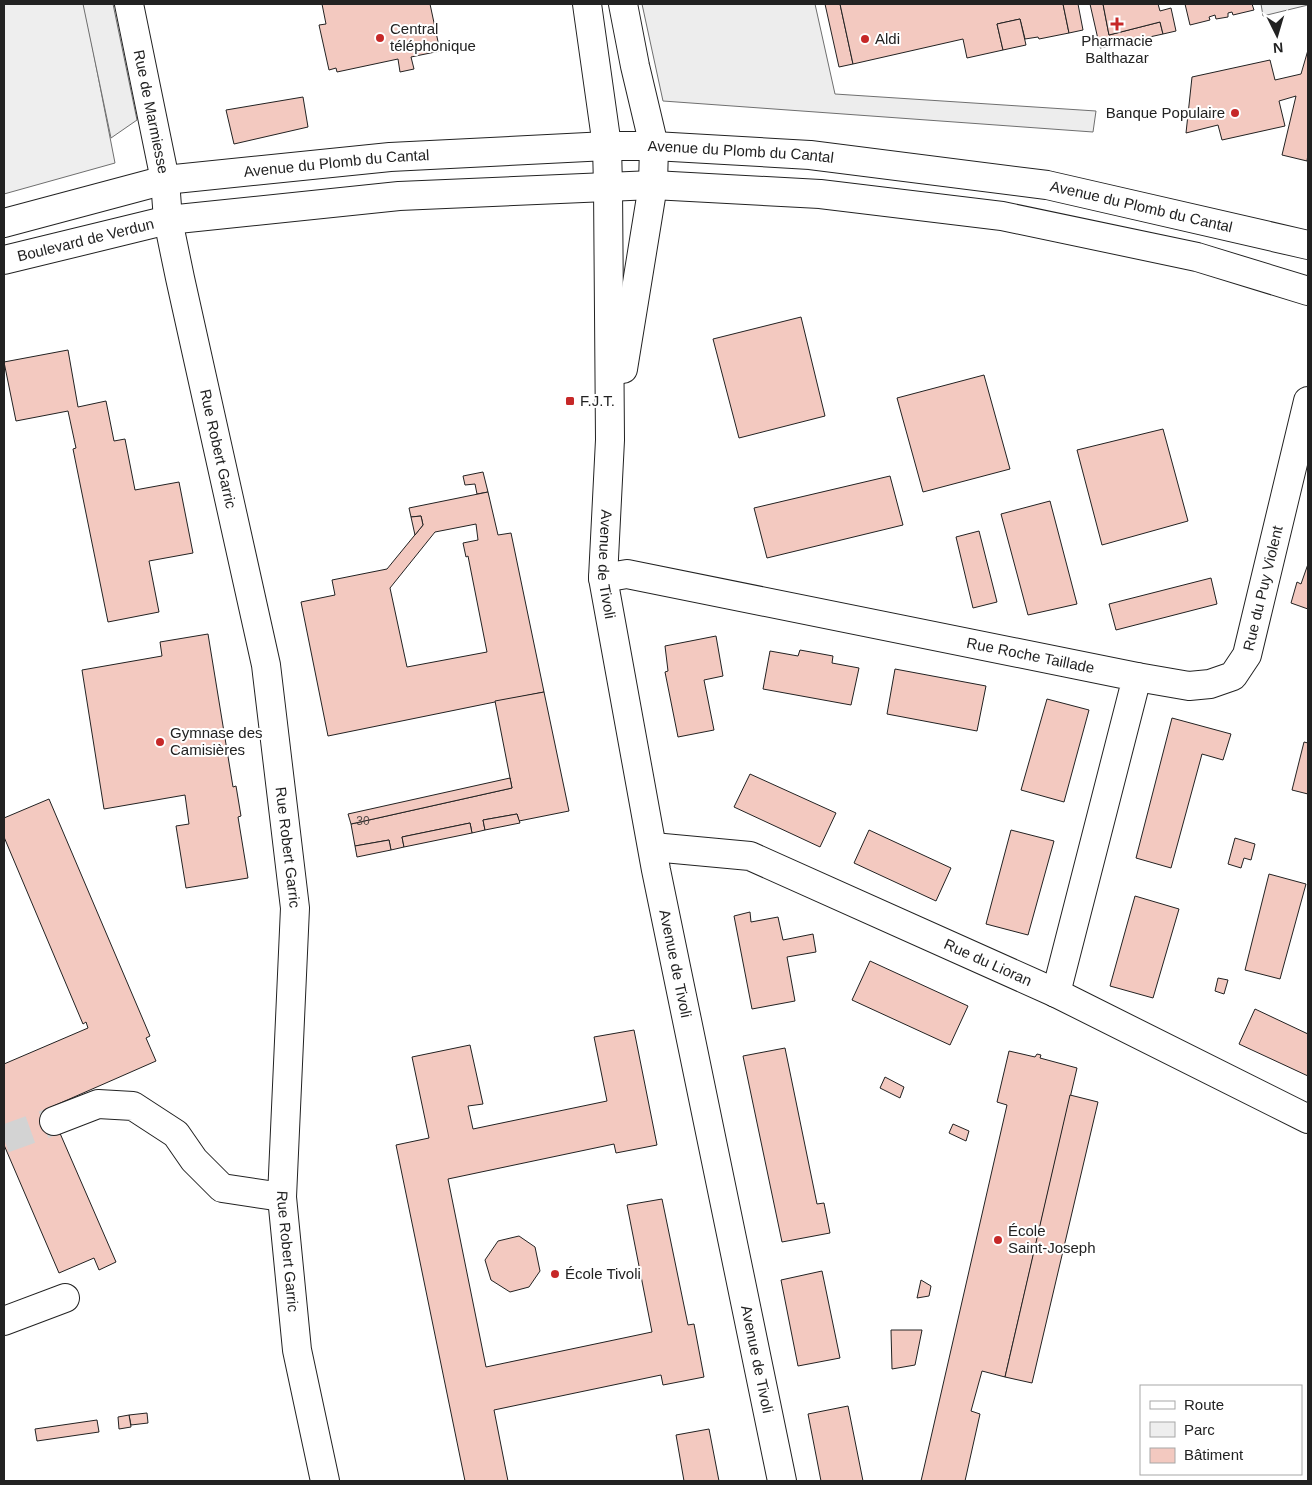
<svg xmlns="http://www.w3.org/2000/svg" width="1312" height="1485" viewBox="0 0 1312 1485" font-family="Helvetica,sans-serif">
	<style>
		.green { fill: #eee; stroke: #6f6f6f }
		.parking { fill: #ededed; stroke: #6f6f6f }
		.building { fill: #f3c9c0; stroke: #222; fill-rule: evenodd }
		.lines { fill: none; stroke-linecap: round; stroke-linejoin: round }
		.minor-tunnel { stroke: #d3d3d3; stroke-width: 28; stroke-dasharray: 28 14; stroke-linecap: butt }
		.minor-casing { stroke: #222; stroke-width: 30 }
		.major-casing { stroke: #222; stroke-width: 30 }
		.minor { stroke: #fff; stroke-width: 28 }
		.major { stroke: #fff; stroke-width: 28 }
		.poi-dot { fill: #c62828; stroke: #fff; stroke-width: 2 }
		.labels { text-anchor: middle; stroke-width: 4; stroke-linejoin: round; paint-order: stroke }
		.number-label { font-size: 12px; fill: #564c4a }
		.poi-label { font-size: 15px; fill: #222; stroke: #fff; text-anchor: start }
		.street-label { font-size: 15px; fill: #222; stroke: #fff }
	</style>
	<rect width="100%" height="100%" fill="#fff"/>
	<path class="green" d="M4,4h80l31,159 -111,31z"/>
	<g class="parking">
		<path d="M83,4h30l24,116 -26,18z"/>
		<path d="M642,4h173l20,90 261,17 -3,21 -430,-31z"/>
		<path d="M1261,4h47v1l-45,11z"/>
	</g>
	<g class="building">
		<path d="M322,4h108l10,47 -29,6 3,12 -14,3 -2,-13 -61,13 -1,-4 -7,2 -10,-45 7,-1z"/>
		<path d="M825,4h15l13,60 -14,3z"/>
		<path d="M840,4h223l6,29 -30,6 -1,-2 -13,2 -5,-20 -23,5 6,26 -36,8 -4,-19 -110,25z"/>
		<path d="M1063,4h15l5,26 -14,3z"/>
		<path d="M1090,4h13l6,31 51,-13 3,12 -63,14z"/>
		<path d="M1103,4h55l2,7 11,-3 5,23 -13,3 -3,-12 -51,13z"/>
		<path d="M1185,4h67l2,6 -21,5 -1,-3 -4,1v4l-12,2 -1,-4 -6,2 1,3 -20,5z"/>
		<path d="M1020,19l6,26 -23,5 -6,-26z"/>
		<path d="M1308,50v104l-1,7 -25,-6 14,-59 -17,5 6,25 -63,14 -4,-15 -32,8 6,-56 78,-17 5,20 26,-6z"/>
		<path d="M303,97l5,30 -74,17 -8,-34z"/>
		<path d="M801,317l24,99 -86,22 -26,-99z"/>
		<path d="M68,350l10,57 28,-6 8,40 11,-2 10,51 44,-8 14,71 -44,8 10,51 -51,10 -35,-173 3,-1 -8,-37 -52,10 -12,-59z"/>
		<path d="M984,375l26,94 -87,23 -26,-94z"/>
		<path d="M1163,429l25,92 -86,24 -25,-95z"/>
		<path d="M483,472l5,20 -11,2 -2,-10 -10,1 -2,-9z"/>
		<path d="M890,476l13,49 -136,33 -13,-50z"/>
		<path d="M488,492l10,43 13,-2 33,159 -216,44 -27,-134 34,-7 -3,-15 55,-11 36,-44 -2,-9 -10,1 -2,-9zM476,524l2,16 -15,3 3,14 2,-1 19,96 -80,15 -17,-79 45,-56z"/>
		<path d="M1050,501l27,103 -49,11 -27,-101z"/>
		<path d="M421,516l2,9 -8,10 -4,-18z"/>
		<path d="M979,531l18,71 -24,6 -17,-71z"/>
		<path d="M1308,564v45l-17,-6 6,-21 4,2z"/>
		<path d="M1211,578l6,26 -101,26 -7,-26z"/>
		<path d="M208,634l25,153 3,-1 5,30 -3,1 10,61 -62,10 -10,-62 13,-2 -4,-29 -81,14 -22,-139 80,-14 -2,-14z"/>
		<path d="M716,636l7,40 -19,4 10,50 -36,7 -13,-65 3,-1 -3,-25z"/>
		<path d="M800,650l33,6 -1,7 27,5 -8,37 -88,-16 7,-38 28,5z"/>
		<path d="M895,669l91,17 -9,45 -90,-17z"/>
		<path d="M544,692l25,119 -50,10 -2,-7 -34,6 2,10 -13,3 -2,-10 -68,14 2,10 -13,3 -2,-10 -34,6 -4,-22 161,-36 -17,-87z"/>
		<path d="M1047,699l42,11 -25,92 -43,-12z"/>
		<path d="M1172,718l59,16 -8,26 -21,-6 -31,114 -35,-10z"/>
		<path d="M1304,742l4,1v51l-16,-4z"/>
		<path d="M750,774l86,39 -16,34 -86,-40z"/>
		<path d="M510,778l2,10 -161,36 -3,-10z"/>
		<path d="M49,799l101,237 -4,2 10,23 -107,47 67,154 -17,8 -5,-12 -35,15 -55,-128v-81l84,-36 -2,-6 -3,2 -79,-187v-19z"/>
		<path d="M517,814l3,9 -35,7 -2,-10z"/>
		<path d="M470,823l2,10 -68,14 -2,-10z"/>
		<path d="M869,830l82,38 -15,33 -82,-38z"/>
		<path d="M1011,830l43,11 -26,94 -42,-11z"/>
		<path d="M1235,838l20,6 -4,16 -7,-2 -3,10 -13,-4z"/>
		<path d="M389,840l2,10 -34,7 -2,-11z"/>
		<path d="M1269,874l37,10 -26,95 -35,-9z"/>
		<path d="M1135,896l44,13 -26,89 -43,-12z"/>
		<path d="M750,912l1,10 27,-5 5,23 30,-6 3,18 -29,5 8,44 -43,8 -18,-93z"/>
		<path d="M870,961l98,45 -18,39 -98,-45z"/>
		<path d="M1218,978l10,2 -4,14 -9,-3z"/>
		<path d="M1255,1009l53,25v42l-69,-32z"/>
		<path d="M634,1030l23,115 -41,8 -2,-9 -166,35 38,188 166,-35 -25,-127 35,-6 26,126 6,-1 10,53 -41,8 -2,-10 -167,35 14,71h-43l-69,-336 33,-7 -17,-81 58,-12 13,59 -15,2 5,23 134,-28 -13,-64z"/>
		<path d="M785,1048l32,156 7,-1 6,30 -48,9 -39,-186z"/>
		<path d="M1009,1051l26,6 2,-3 4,1 -1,3 37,10 -72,309 -23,-6 -11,40 9,3 -15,67h-44l86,-376 -10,-3z"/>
		<path d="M885,1077l19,10 -4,11 -20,-10z"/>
		<path d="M1070,1095l28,7 -66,281 -27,-6z"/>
		<path d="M953,1124l16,7 -3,10 -17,-8z"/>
		<path d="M519,1236l16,11 5,24 -11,16 -19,5 -19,-12 -6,-20 13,-19z"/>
		<path d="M822,1271l18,87 -42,8 -17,-86z"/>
		<path d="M921,1280l10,6 -2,10 -12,2z"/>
		<path d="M891,1330h31l-7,35 -23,4z"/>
		<path d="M848,1406l15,75h-42l-13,-67z"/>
		<path d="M147,1413l1,10 -17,2 -2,-10z"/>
		<path d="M129,1415l2,12 -12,2 -1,-12z"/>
		<path d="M97,1420l2,12 -62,9 -2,-12z"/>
		<path d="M709,1429l10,52h-35l-8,-46z"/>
	</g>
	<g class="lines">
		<path class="minor-tunnel" d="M4,1139l50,-18"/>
		<defs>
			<g id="minor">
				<path id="s1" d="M129,4l36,176 3,40 12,58 86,387 29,243 -13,289 15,153 28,131"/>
				<path id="s2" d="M587,4l20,142 1,41 2,253 -7,138 53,292 126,611"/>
				<path d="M623,369l30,-184 1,-39 -19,-80 -12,-62"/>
				<path id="s3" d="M603,578l24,-4 510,103 -81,316"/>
				<path id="s4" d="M1137,677l52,9 21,-2 23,-8 14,-21 61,-254"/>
				<path id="s5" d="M653,847l97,9 306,137 252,126"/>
				<path d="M54,1121l44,-17 35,2 43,28 18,26 28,28 60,9"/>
				<path d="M4,1321l61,-23"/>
			</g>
			<g id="major">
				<path id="s6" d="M4,223l161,-43 225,-23 217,-11h47l156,9 237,30 261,60"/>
				<path id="s7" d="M4,260l164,-40 231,-24 254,-11 167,9 182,22 195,41 111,34"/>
			</g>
		</defs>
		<use href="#minor" class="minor-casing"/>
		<use href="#major" class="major-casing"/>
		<use href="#minor" class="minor"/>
		<use href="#major" class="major"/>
	</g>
	<g class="poi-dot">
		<path d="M1114.5 16.5h5v5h5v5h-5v5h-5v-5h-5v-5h5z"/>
		<circle cx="380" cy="38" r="5"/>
		<circle cx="865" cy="39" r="5"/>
		<circle cx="1235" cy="113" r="5"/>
		<rect x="565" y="396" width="10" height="10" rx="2.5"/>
		<circle cx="160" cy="742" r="5"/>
		<circle cx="998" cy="1240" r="5"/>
		<circle cx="555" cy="1274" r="5"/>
	</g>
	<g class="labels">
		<g class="number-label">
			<text x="363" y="825">30</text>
		</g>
		<g class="poi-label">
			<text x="390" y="34">Central<tspan x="390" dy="17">téléphonique</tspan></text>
			<text x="875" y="44">Aldi</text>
			<text x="1117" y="46" text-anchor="middle">Pharmacie<tspan x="1117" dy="17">Balthazar</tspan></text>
			<text x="1225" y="118" text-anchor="end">Banque Populaire</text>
			<text x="580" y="406">F.J.T.</text>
			<text x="170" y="738">Gymnase des<tspan x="170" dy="17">Camisières</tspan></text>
			<text x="1008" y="1236">École<tspan x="1008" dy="17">Saint-Joseph</tspan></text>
			<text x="565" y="1279">École Tivoli</text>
		</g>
		<g class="street-label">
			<text dy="5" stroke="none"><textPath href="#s1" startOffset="110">Rue de Marmiesse</textPath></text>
			<text dy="5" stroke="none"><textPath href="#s6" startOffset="744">Avenue du Plomb du Cantal</textPath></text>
			<text dy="5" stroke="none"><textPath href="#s6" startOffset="339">Avenue du Plomb du Cantal</textPath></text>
			<text dy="5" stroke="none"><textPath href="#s6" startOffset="1149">Avenue du Plomb du Cantal</textPath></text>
			<text dy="5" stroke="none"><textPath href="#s7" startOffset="84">Boulevard de Verdun</textPath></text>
			<text dy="5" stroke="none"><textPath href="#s1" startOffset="454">Rue Robert Garric</textPath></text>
			<text dy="5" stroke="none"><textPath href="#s2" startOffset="562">Avenue de Tivoli</textPath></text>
			<text dy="5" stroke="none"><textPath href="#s4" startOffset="192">Rue du Puy Violent</textPath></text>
			<text dy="5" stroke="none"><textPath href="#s3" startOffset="436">Rue Roche Taillade</textPath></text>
			<text dy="5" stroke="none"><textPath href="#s1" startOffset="859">Rue Robert Garric</textPath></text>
			<text dy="5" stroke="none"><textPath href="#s5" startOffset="358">Rue du Lioran</textPath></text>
			<text dy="5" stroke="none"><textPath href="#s2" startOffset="968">Avenue de Tivoli</textPath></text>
			<text dy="5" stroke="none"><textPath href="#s1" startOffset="1264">Rue Robert Garric</textPath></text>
			<text dy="5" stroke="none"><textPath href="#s2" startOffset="1372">Avenue de Tivoli</textPath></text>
		</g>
	</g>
	<rect width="1312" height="1485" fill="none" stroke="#222222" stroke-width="10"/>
	<rect x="1140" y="1385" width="162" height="90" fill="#ffffff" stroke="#a7a7a7"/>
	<rect x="1150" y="1401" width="25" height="8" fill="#ffffff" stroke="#a7a7a7"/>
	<text x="1184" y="1410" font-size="15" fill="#222222">Route</text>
	<rect x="1150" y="1422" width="25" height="15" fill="#eeeeee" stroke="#a7a7a7"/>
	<text x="1184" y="1435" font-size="15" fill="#222222">Parc</text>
	<rect x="1150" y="1448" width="25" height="15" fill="#f3c9c0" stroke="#a7a7a7"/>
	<text x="1184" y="1460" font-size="15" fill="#222222">Bâtiment</text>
	<g transform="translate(1277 35) rotate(175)" stroke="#ffffff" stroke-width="4" paint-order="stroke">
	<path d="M0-4L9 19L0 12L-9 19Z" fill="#222222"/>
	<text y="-8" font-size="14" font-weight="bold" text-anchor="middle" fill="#222222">N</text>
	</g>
</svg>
